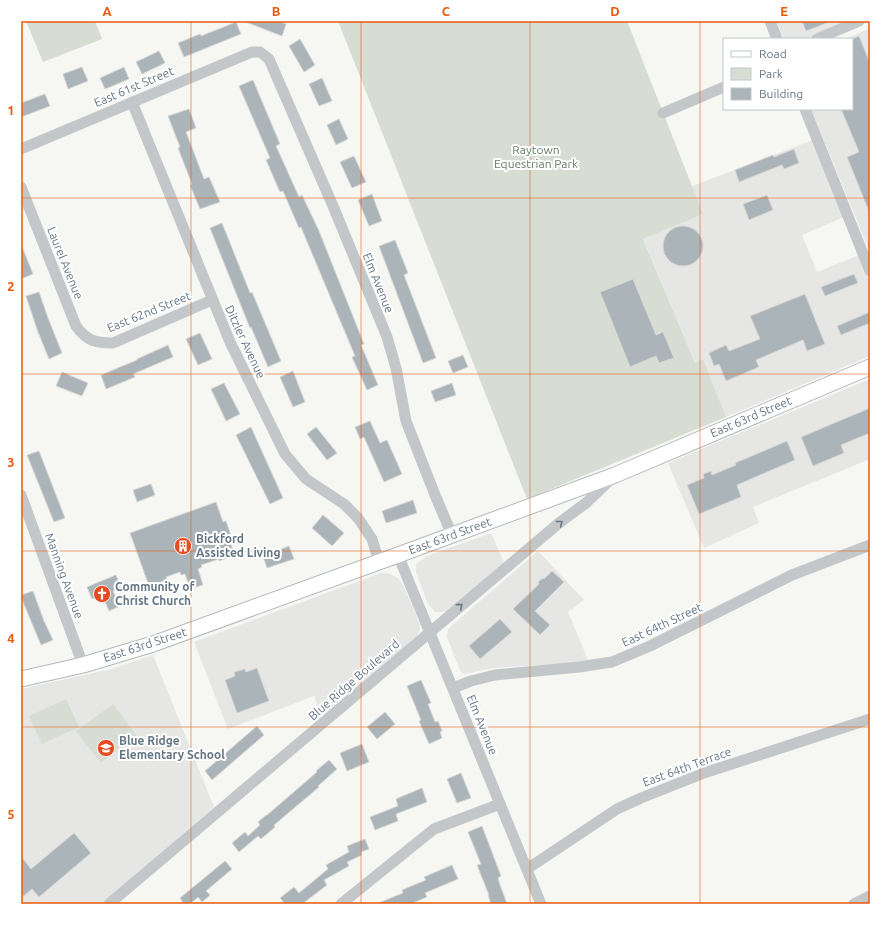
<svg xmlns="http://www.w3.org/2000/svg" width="891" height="925" viewBox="0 0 891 925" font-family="Ubuntu,sans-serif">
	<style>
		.built { fill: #e6e7e5 }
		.green { fill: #d7ddd3 }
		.building { fill: #abb4b9; stroke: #d7d7d5 }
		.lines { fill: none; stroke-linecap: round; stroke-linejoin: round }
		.secondary-casing { stroke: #b3b9bd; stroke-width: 17 }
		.minor { stroke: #c3c7ca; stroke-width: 11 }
		.secondary { stroke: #fff; stroke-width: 15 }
		.oneway { stroke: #697a88 }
		.grid { fill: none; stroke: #e8590c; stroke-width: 1; stroke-opacity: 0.55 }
		.labels { text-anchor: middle; stroke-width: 4; stroke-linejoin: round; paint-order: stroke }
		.street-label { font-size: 12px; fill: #647684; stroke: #fff }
		.park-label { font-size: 12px; fill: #687b63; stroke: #fff }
		.poi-label { font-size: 12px; font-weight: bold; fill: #647684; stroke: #fff; text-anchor: start }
		.neatline { fill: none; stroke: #e8590c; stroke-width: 1.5 }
		.grid-label { font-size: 13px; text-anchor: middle; font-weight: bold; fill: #e8590c }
	</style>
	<rect width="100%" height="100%" fill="#f6f6f2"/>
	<g class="built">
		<path d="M776,21h72l-6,5 -33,13h-25z"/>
		<path d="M870,28v224l-59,-143h41v-70h-6z"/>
		<path d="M813,140l31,77 -42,18 15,37 42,-17 11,28v73l-144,61 -23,-57 -8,3 -52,-125 60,-24 -11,-28z"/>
		<path d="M870,379v80l-117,48 6,16 -55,25 -36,-85z"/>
		<path d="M491,533l13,30 -54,47 -6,2h-9l-8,-10 -11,-30v-8l11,-8z"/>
		<path d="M538,551l46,49 -16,12 20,48 -18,3 -77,5 -28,6 -3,-1 -2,-3 -13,-33 1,-8z"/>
		<path d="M381,573h7l10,5 6,9 16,38v4l-3,7 -95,80 -8,-20 -86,33 -34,-87z"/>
		<path d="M153,655l61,152 -113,97h-80v-215l90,-20z"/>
	</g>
	<g class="green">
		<path d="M26,21h69l7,18 -59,23z"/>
		<path d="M338,21h289l76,193 -60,25 52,124 8,-4 23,58 -199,82z"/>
		<path d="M66,699l13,28 -37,17 -13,-28z"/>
		<path d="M113,704l24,32 -36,27 -25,-32z"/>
	</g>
	<g class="building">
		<path d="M243,21h34l9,3 -4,12z"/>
		<path d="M802,21h30l-26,10z"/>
		<path d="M236,22l5,12 -57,23 -6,-14 22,-9 1,2z"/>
		<path d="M859,36l11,27v151l-23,-57 12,-5 -18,-43h11v-70z"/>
		<path d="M300,39l15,26 -11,7 -15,-26z"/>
		<path d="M159,51l6,12 -23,11 -6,-12z"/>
		<path d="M82,67l6,14 -20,8 -5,-15z"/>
		<path d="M124,67l5,12 -24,10 -5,-11z"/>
		<path d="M322,78l10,23 -13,5 -10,-22z"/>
		<path d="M253,80l27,64 -4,2 23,51 3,-2 17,36 45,113 -3,1 17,40 -11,5 -15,-33 3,-1 -54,-129 -2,1 -16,-37 -3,1 -14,-32 4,-2 -31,-72z"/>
		<path d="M45,94l5,12 -29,11v-14z"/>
		<path d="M189,109l7,19 -10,4 18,47 5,-2 11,25 -20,7 -10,-24 2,-1 -14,-36 2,-1 -12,-31z"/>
		<path d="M339,119l9,20 -12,6 -9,-20z"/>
		<path d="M794,149l5,14 -15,6 -2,-4 -43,17 -4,-12 38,-15 1,2z"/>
		<path d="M354,156l12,26 -14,6 -12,-26z"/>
		<path d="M372,194l10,27 -13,5 -11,-26z"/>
		<path d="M767,195l6,15 -24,10 -6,-16z"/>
		<path d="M222,223l28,70 2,-1 29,69 -13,6 -17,-40 -1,1 -40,-100z"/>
		<circle cx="683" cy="246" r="20"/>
		<path d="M395,240l13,33 -4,2 32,83 -13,5 -44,-117z"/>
		<path d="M21,244l12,30 -12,5z"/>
		<path d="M854,274l4,9 -33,13 -4,-9z"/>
		<path d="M633,279l23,56 7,-3 11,26 -15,5 -3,-7 -26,11 -30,-75z"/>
		<path d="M39,292l9,26 14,35 -13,6 -11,-27 -12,-36z"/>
		<path d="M805,294l20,50 -18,7 -4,-11 -47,20 3,7 -33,14 -7,-17 -5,2 -5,-13 17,-8 3,6 31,-12 -10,-23z"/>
		<path d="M870,312v11l-29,12 -4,-9z"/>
		<path d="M200,333l12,26 -14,6 -12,-26z"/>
		<path d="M168,345l5,12 -40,17 2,3 -29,12 -5,-14 36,-15v-1z"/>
		<path d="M463,355l5,12 -15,6 -5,-12z"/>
		<path d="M293,371l12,31 -12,5 -13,-30z"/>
		<path d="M62,372l26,11 -6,13 -26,-10z"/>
		<path d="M224,383l16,31 -14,7 -15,-32z"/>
		<path d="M452,383l4,12 -21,7 -4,-11z"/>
		<path d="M870,408v25l-29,12 3,8 -31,13 -12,-29z"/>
		<path d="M370,421l10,22 7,-3 15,34 -18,8 -20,-45 -4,2 -5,-12z"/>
		<path d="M251,427l32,71 -13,6 -34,-69z"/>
		<path d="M316,427l21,26 -10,7 -20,-26z"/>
		<path d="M787,441l8,19 -58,25 4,12 -42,17 -12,-29 17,-7 -1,-4 8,-3 1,4 24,-10 -1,-2z"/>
		<path d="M39,451l26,67 -11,4 -27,-67z"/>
		<path d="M151,484l4,11 -18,7 -4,-12z"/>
		<path d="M413,500l4,13 -31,10 -4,-12z"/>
		<path d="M216,502l7,20 3,-1 5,15 -3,1 7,18 -16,6v-2l-18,6 1,2 -4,2 5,16 -13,4 -5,-15 -4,1 -1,-3 -14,5 1,3 -18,6 -19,-53z"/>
		<path d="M323,515l21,18 -12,13 -20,-18z"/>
		<path d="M289,546l5,13 -27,9 -4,-12z"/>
		<path d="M552,571l12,11 -29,29 15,14 -10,10 -27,-26 26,-25 -1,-2 5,-4 1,1z"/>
		<path d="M116,575l5,13 -8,3 7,15 -11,5 -5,-12 -5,2 -2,-4 -5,2 -5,-12z"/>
		<path d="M33,591l11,30 9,19 -12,5 -20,-48v-2z"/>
		<path d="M500,619l12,13 -32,27 -11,-13z"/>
		<path d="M257,668l12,33 -32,12 -12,-33 10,-4 -1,-4 11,-3 1,3z"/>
		<path d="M421,680l10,23 -3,1 7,18 3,-1 4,10 -2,1 2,6 -13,6 -10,-23 2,-1 -14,-34z"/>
		<path d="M385,712l10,12 -18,15 -10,-12z"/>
		<path d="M257,726l7,9 -52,45 -7,-9z"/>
		<path d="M362,744l7,18 -22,9 -7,-18z"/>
		<path d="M329,760l8,9 -19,17 1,1 -45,38 1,2 -14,12 -3,-3 -19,16 -7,-9 13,-11 3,4 12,-11 -2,-3 8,-7v1l51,-44 -1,-1z"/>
		<path d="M461,773l10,25 -14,5 -10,-24z"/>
		<path d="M422,788l5,14 -31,12 2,7 -23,9 -5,-13 28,-11 -2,-7z"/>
		<path d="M482,826l19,50 -3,2 1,4 8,22h-16l-3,-9h1l-12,-30 4,-1 -13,-32z"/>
		<path d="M74,833l17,20 -52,44 -7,-8 -11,9v-42l10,13z"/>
		<path d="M365,839l4,10 -8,3 1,3 -15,7 2,4 -25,14 3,5 -25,19h-17l-5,-6 14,-11 5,6 29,-24 -2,-4 23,-13 -2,-6z"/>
		<path d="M225,861l7,8 -26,22 4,4 -8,7 -4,-5 -8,7h-6l-4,-6z"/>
		<path d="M452,865l6,14 -33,14 2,4 -17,7h-34l27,-11 -1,-3 24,-10 -2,-3z"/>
	</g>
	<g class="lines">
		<defs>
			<path id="secondary" d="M21,679l62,-14 70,-21 245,-89 217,-80 255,-108"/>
		</defs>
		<use href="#secondary" class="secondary-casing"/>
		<g class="minor">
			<path d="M770,21l7,18"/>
			<path d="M817,39l42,-18"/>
			<path d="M132,102l98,240 55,112 21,25 38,25 14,14 14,21 7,23"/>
			<path d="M805,109l65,162"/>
			<path d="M663,113l61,-26"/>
			<path d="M21,149l231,-97h8l9,7 64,147 54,131 9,31 10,53 29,74 17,40"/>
			<path d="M21,187l55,139c11,15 19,17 37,17l99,-43"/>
			<path d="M21,495l62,170"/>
			<path d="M398,555l143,349"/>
			<path d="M453,688l18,-7 24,-6 84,-8 33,-5 38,-16 142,-71 78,-30"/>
			<path d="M527,869l90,-60 24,-11 63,-25 166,-54"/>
			<path d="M109,904l450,-381 27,-20 26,-25"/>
			<path d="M341,904l93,-75 66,-25"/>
			<path d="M854,904l16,-8"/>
		</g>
		<use href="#secondary" class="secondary"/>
	</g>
	<defs><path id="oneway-chevron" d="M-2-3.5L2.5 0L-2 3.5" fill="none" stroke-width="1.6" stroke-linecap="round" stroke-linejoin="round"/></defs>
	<g class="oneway">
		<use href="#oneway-chevron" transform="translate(560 523) rotate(-38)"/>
		<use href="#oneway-chevron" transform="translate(460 606) rotate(-40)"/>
	</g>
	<path class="grid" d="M191,21v883M361,21v883M530,21v883M700,21v883M21,198h849M21,374h849M21,551h849M21,727h849"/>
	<defs>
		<symbol id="building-disc" viewBox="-11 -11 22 22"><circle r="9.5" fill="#e64b22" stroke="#fff"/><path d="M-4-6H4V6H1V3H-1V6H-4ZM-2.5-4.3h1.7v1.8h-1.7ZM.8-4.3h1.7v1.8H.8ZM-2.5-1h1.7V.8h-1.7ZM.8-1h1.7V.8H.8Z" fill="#fff"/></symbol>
		<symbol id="church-disc" viewBox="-11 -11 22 22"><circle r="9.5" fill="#e64b22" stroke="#fff"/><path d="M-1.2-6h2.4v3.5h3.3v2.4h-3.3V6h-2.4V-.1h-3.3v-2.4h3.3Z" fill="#fff"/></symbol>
		<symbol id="school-disc" viewBox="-11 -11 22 22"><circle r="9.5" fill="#e64b22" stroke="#fff"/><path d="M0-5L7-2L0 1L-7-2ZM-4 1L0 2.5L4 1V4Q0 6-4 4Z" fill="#fff"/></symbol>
	</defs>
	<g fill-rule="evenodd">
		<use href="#building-disc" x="173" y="536" width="20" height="20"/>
		<use href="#church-disc" x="92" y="584" width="20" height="20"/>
		<use href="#school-disc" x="96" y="738" width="20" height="20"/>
	</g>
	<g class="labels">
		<g class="street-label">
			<text transform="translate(134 87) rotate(-23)" y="4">East 61st Street</text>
			<text transform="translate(65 263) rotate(68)" y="4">Laurel Avenue</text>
			<text transform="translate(378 283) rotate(68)" y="4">Elm Avenue</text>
			<text transform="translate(149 312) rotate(-22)" y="4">East 62nd Street</text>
			<text transform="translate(245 342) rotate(65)" y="4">Ditzler Avenue</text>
			<text transform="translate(751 417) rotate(-23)" y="4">East 63rd Street</text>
			<text transform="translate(450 536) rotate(-20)" y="4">East 63rd Street</text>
			<text transform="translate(64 576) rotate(70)" y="4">Manning Avenue</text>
			<text transform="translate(662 625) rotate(-25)" y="4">East 64th Street</text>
			<text transform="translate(145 645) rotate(-18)" y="4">East 63rd Street</text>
			<text transform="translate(354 680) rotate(-41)" y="4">Blue Ridge Boulevard</text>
			<text transform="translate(482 725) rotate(68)" y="4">Elm Avenue</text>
			<text transform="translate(687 767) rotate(-20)" y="4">East 64th Terrace</text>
		</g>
		<g class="park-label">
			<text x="536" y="154">Raytown<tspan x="536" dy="14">Equestrian Park</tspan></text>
		</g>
		<g class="poi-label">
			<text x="196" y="543">Bickford<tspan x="196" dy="14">Assisted Living</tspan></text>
			<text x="115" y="591">Community of<tspan x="115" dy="14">Christ Church</tspan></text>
			<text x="119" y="745">Blue Ridge<tspan x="119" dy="14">Elementary School</tspan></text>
		</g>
	</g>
	<rect width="891" height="925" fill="none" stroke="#ffffff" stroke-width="44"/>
	<rect x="723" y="38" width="130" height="72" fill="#ffffff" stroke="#c1c8ce"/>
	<rect x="731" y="51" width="20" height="6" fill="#ffffff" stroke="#c1c8ce"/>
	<text x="759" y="58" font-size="12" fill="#647684">Road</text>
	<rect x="731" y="68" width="20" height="12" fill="#d7ddd3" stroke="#c1c8ce"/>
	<text x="759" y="78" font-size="12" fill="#647684">Park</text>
	<rect x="731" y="88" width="20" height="12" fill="#abb4b9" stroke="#c1c8ce"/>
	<text x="759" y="98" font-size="12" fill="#647684">Building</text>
	<rect x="22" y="22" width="847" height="881" class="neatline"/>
	<g class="grid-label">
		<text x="107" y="16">A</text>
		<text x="276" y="16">B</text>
		<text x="446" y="16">C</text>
		<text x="615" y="16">D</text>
		<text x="784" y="16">E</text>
		<text x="11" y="115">1</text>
		<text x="11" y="291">2</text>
		<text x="11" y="467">3</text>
		<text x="11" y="643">4</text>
		<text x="11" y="819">5</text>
	</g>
</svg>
